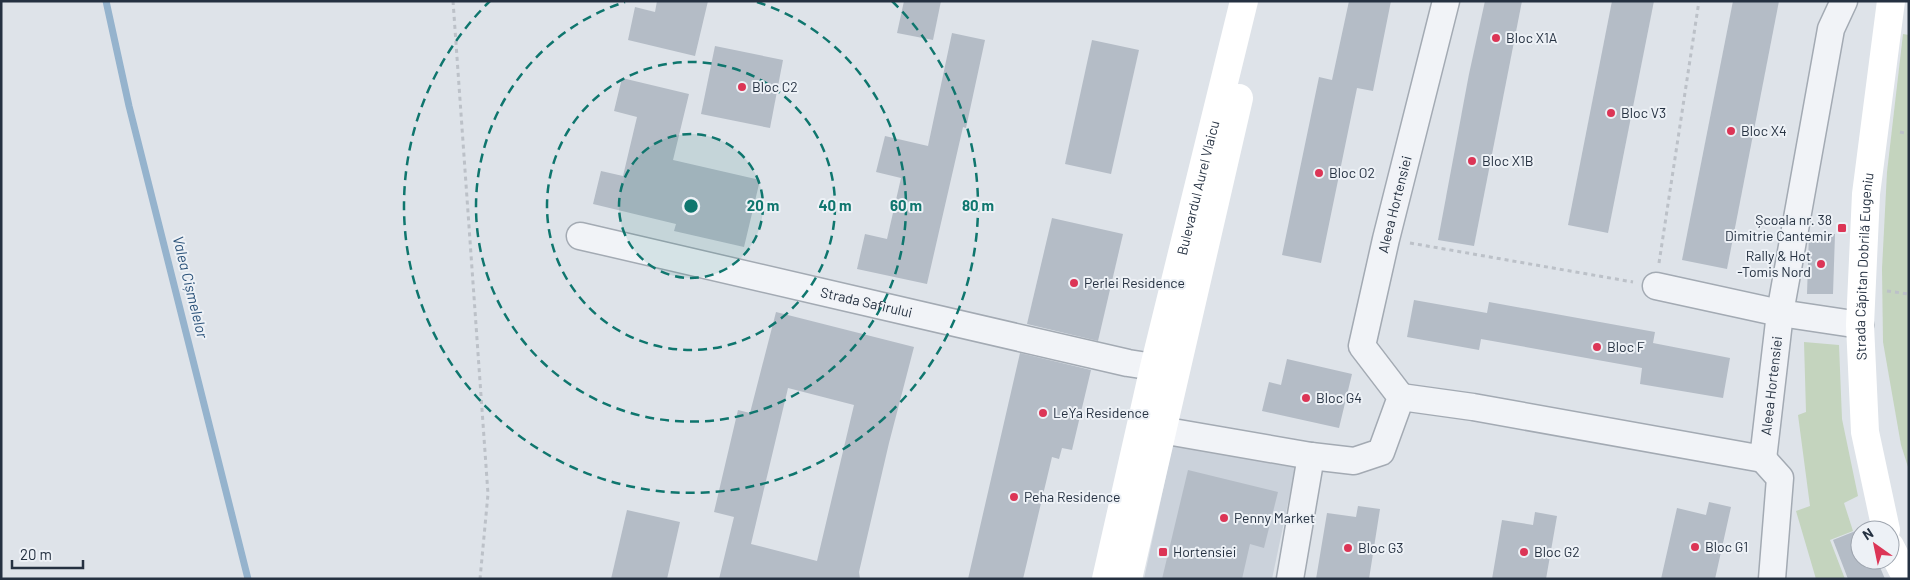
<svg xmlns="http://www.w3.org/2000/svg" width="1910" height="580" viewBox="0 0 1910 580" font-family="Barlow,sans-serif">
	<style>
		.built { fill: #cbd2db }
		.green { fill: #c4d4be }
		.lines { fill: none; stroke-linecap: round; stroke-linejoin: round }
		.stream { stroke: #95b3cd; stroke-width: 7 }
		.building { fill: #b4bcc6; fill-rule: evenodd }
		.street-casing { stroke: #a3aab3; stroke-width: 29 }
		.path { stroke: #bcc1c8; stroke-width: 3; stroke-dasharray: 4 4; stroke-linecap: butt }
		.street { stroke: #f1f3f7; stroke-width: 26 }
		.secondary { stroke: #fff; stroke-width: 28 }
		.ring { fill: none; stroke: #0f766e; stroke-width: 2.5; stroke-dasharray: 9 6 }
		.poi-dot { fill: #dc3556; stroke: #edf1f6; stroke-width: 2 }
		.labels { text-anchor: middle; stroke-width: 4; stroke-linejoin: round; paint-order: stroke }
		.poi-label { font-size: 14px; fill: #253141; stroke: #edf1f6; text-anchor: start }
		.street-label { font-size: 14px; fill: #253141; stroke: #edf1f6 }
		.water-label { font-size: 15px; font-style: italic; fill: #2b5279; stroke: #edf1f6 }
		.centre { fill: #0f766e; stroke: #edf1f6; stroke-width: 2.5 }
		.ring-label { font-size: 15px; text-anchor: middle; font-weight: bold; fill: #0f766e; stroke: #edf1f6; stroke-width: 4; stroke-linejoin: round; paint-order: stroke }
	</style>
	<rect width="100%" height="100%" fill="#dee3e9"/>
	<path class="built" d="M1174,438l122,27 -24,114h-128z"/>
	<g class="green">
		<path d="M1903,34l6,1v435l-8,-25 -18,-103 -1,-73 5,-97z"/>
		<path d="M1804,342l35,3 3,74 16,77 -14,7 9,28 -23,9 15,39h-29l-20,-68 14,-5 -12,-91 8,-3z"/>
	</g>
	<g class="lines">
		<path class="stream" d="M106,1l23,105 119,473"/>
	</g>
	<g class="building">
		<path d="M657,1h51l-13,55 -67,-16 7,-33 20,5z"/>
		<path d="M904,1h37l-8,39 -36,-7z"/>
		<path d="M1349,1h42l-18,90 -16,-3 -36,175 -39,-8 37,-178 13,3z"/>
		<path d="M1485,1h37l-48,245 -36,-6 31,-166z"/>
		<path d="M1612,1h42l-46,232 -40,-8z"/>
		<path d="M1733,1h46l-52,268 -45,-9z"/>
		<path d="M952,33l33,7 -19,88 -3,-1 -36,157 -70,-15 8,-35 22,5 14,-61 -25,-6 9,-36 43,10z"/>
		<path d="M1092,40l47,10 -28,124 -46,-10z"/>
		<path d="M715,46l68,14 -13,68 -69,-14z"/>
		<path d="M622,78l67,16 -16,66 87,20 -16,67 -70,-16 2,-7 -83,-20 8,-33 22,5 14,-59 -23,-6z"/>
		<path d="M1052,218l71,16 -25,107 -71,-17z"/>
		<path d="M1809,234h26l-2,60h-26z"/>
		<path d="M1414,300l73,13 2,-11 166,30 -2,11 77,15 -7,40 -83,-14 2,-16 -161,-29 -2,11 -72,-13z"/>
		<path d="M776,312l138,35 -25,96 -30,129 1,7h-141l15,-62 -20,-5 24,-102 12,3zM788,388l66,17 -37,156 -66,-17z"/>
		<path d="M1020,353l71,17 -19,80 -10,-2 -3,11 -7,-2 -29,122h-55z"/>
		<path d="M1287,359l65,15 -13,54 -77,-17 7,-29 12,3z"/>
		<path d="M1188,470l90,22 -14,56 -14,-4 -8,35h-80z"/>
		<path d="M1709,502l22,5 -16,72h-54l16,-71 29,7z"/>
		<path d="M1358,506l22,3 -11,70h-53l11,-66 29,4z"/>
		<path d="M627,510l53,12 -13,57h-56z"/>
		<path d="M1535,512l22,4 -11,63h-54l10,-59 31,5z"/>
		<path d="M1863,528l1,2h-4v30h17l8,19h-37l-15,-39z"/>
	</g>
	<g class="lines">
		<defs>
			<g id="street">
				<path id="s1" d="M580,236l548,127 26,4"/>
				<path d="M1656,286l124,27 80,12"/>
				<path id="s2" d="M1401,397l72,10 290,52 17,-146 51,-284 13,-28"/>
				<path id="s3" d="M1161,430l150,26 43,5 27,-9 20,-55 -39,-51 24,-107 60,-238"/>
				<path d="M1763,459l17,19 -8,101"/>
				<path d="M1290,579l21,-123"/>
			</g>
		</defs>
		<use href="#street" class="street-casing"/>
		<g class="path">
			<path d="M453,1l35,493 -8,85"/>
			<path d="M1900,132l9,2"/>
			<path d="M1410,243l223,39"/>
			<path d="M1659,263l40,-262"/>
			<path d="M1887,291l22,3"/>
		</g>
		<use href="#street" class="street"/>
		<g class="secondary">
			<path id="s4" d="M1886,530l-21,-98 -5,-107 6,-131 25,-193"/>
			<path d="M1890,546l17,33"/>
			<path id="s5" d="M1106,579l48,-212 90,-366"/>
			<path d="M1128,579l111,-481"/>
		</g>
	</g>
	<circle cx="691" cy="206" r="72" fill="#0f766e" fill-opacity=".12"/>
	<g class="ring">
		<circle cx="691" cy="206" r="72"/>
		<circle cx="691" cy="206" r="144"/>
		<path d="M757 2A215 215 0 1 1 625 2"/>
		<path d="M892 1A287 287 0 1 1 490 1"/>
	</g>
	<g class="poi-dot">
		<circle cx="1496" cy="38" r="5"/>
		<circle cx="742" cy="87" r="5"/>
		<circle cx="1611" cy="113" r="5"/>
		<circle cx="1731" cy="131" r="5"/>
		<circle cx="1472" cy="161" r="5"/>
		<circle cx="1319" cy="173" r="5"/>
		<rect x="1837" y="223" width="10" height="10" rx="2.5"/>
		<circle cx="1821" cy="264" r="5"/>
		<circle cx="1074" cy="283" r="5"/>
		<circle cx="1597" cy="347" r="5"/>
		<circle cx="1306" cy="398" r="5"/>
		<circle cx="1043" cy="413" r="5"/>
		<circle cx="1014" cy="497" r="5"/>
		<circle cx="1224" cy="518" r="5"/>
		<circle cx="1695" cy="547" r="5"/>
		<circle cx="1348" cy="548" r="5"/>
		<rect x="1158" y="547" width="10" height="10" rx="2.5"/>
		<circle cx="1524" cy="552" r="5"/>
	</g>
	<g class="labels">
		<g class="poi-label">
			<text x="1506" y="43">Bloc X1A</text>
			<text x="752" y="92">Bloc C2</text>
			<text x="1621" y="118">Bloc V3</text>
			<text x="1741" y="136">Bloc X4</text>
			<text x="1482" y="166">Bloc X1B</text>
			<text x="1329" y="178">Bloc O2</text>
			<text x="1832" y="225" text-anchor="end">Școala nr. 38<tspan x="1832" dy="16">Dimitrie Cantemir</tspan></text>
			<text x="1811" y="261" text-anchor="end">Rally &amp; Hot<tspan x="1811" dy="16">-Tomis Nord</tspan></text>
			<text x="1084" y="288">Perlei Residence</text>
			<text x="1607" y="352">Bloc F</text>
			<text x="1316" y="403">Bloc G4</text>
			<text x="1053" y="418">LeYa Residence</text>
			<text x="1024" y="502">Peha Residence</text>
			<text x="1234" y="523">Penny Market</text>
			<text x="1705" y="552">Bloc G1</text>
			<text x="1358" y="553">Bloc G3</text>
			<text x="1173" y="557">Hortensiei</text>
			<text x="1534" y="557">Bloc G2</text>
		</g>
		<g class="street-label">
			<text dy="5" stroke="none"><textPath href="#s5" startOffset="402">Bulevardul Aurel Vlaicu</textPath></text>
			<text dy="5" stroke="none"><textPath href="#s3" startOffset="492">Aleea Hortensiei</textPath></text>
			<text dy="5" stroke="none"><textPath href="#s4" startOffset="266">Strada Căpitan Dobrilă Eugeniu</textPath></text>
			<text dy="5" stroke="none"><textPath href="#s1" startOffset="294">Strada Safirului</textPath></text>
			<text dy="5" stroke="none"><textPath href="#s2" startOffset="441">Aleea Hortensiei</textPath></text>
		</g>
		<g class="water-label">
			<text transform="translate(190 287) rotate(76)" y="5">Valea Cișmelelor</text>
		</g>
	</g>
	<circle cx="691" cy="206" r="8" class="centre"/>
	<g class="ring-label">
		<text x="763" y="211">20 m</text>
		<text x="835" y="211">40 m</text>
		<text x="906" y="211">60 m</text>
		<text x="978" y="211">80 m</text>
	</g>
	<rect width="1910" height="580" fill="none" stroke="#253141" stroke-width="5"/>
	<g transform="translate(1875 545) rotate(327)"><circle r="24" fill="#edf1f6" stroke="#9da4ae"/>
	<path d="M0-4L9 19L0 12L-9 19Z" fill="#dc3556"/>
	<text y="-8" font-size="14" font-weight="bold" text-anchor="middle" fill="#253141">N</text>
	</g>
	<path d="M12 560v8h71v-8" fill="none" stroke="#253141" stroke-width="2.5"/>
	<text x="20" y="560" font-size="15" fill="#253141" stroke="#edf1f6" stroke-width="4" paint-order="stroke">20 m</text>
</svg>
